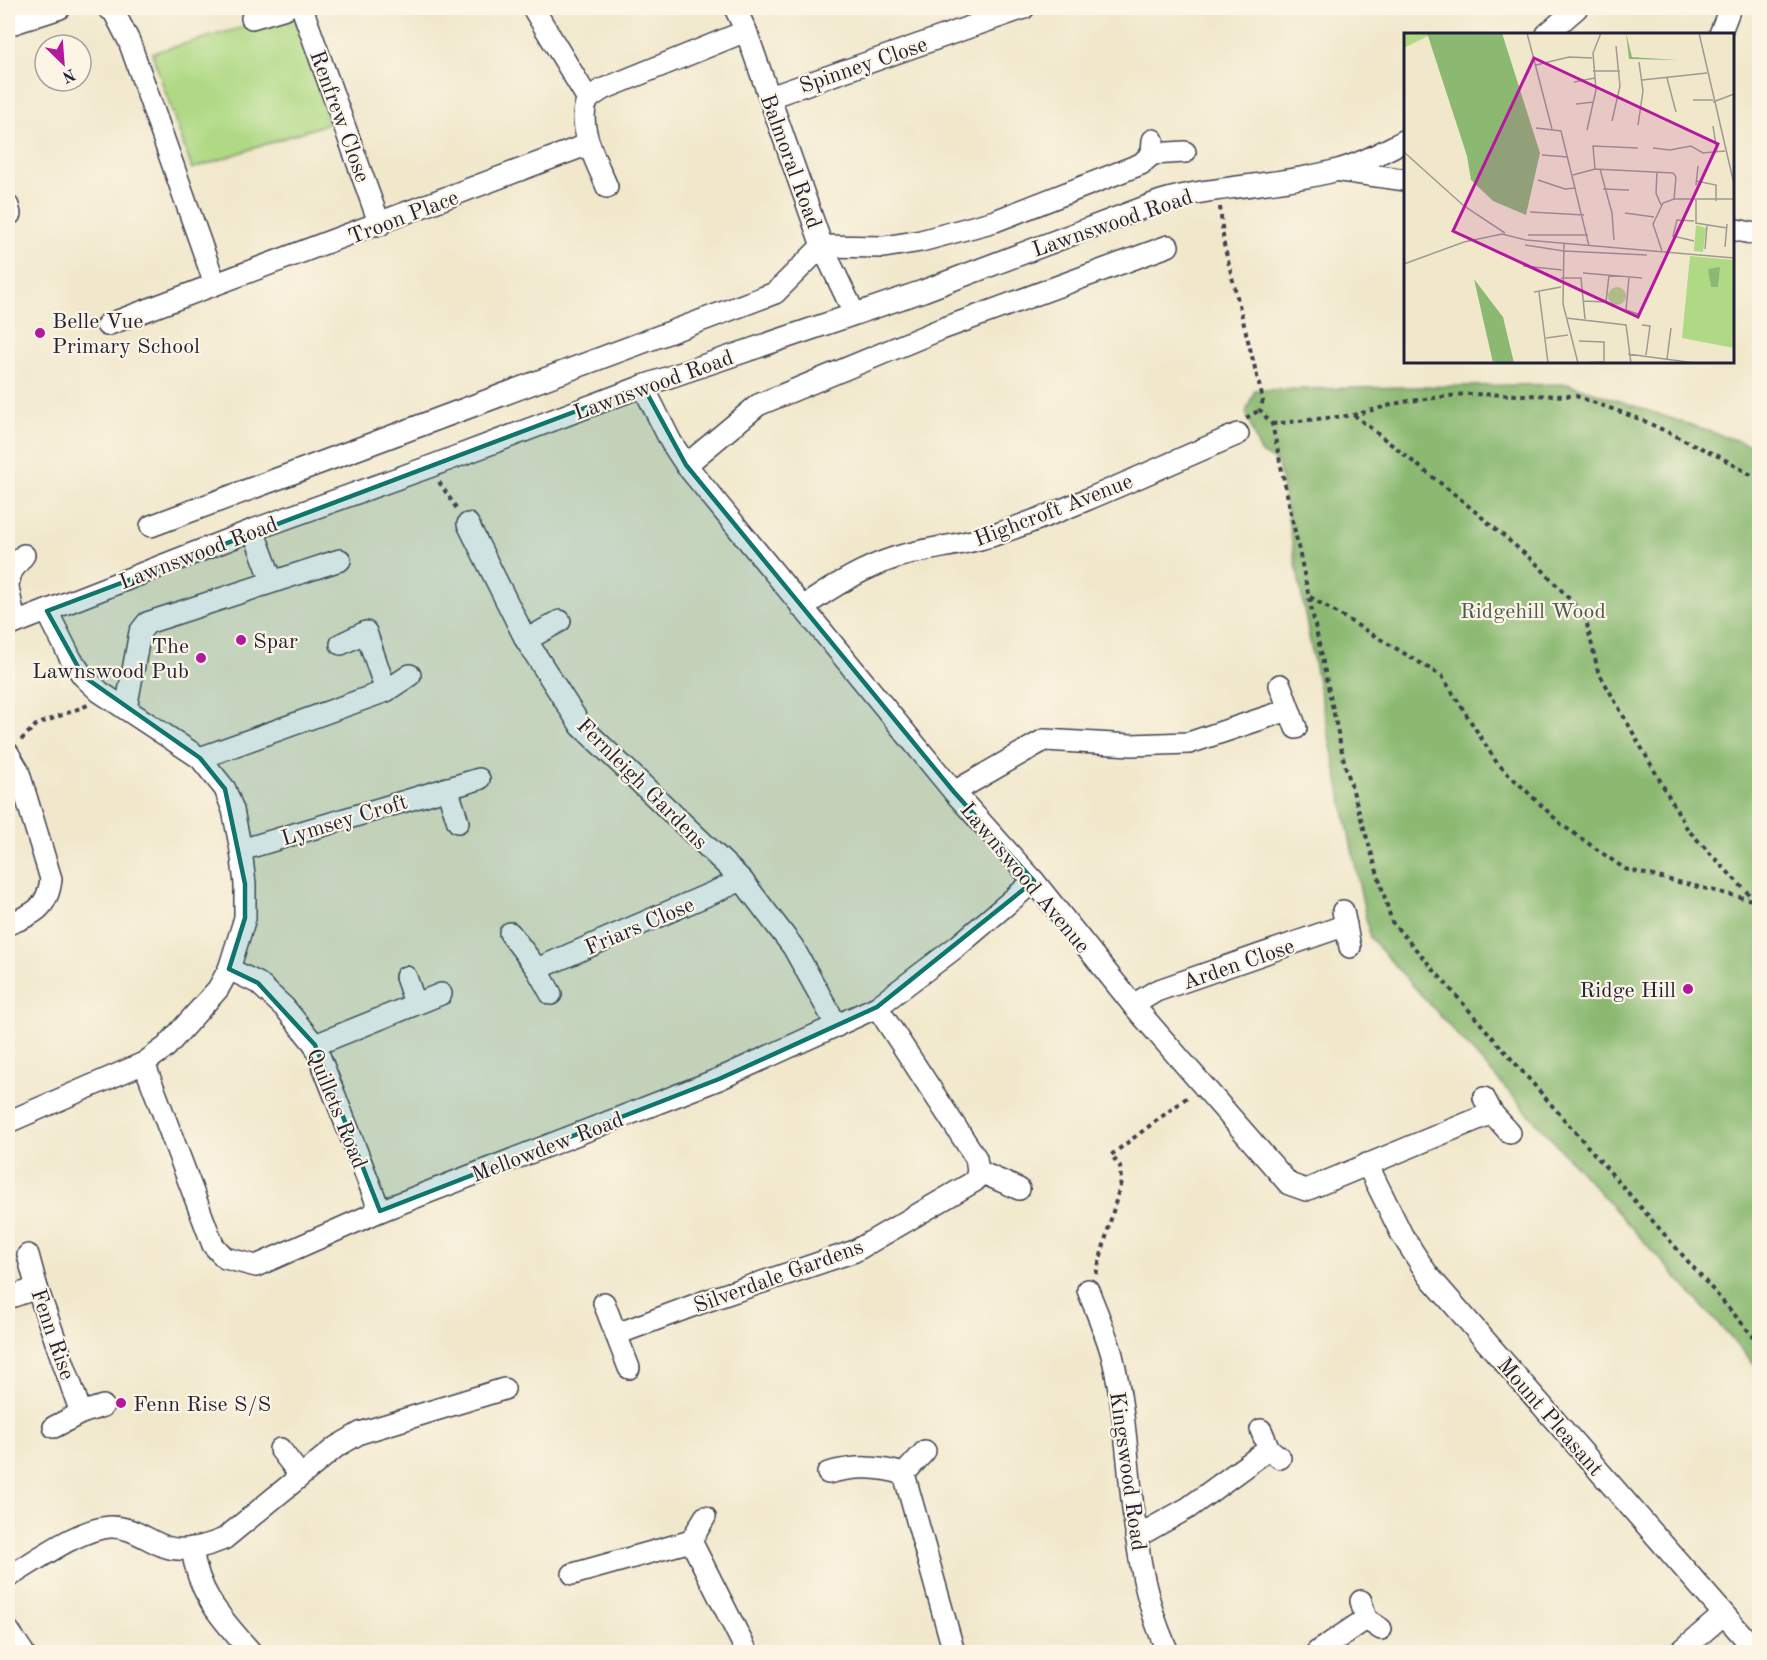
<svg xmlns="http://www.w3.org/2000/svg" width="1767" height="1660" viewBox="0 0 1767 1660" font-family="'Old Standard TT',serif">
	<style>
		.green { fill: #afd984; stroke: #687e60; stroke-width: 1.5 }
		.forest { fill: #8bb972; stroke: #566e56; stroke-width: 1.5 }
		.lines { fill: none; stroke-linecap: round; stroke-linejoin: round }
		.minor-casing { stroke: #414051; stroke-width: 24 }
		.path { stroke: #414051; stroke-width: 4; stroke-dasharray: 4.5 4.5; stroke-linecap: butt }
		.minor { stroke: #fff; stroke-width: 21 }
		.marked { fill: #0f766e; fill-opacity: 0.2; stroke: #0f766e; stroke-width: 4.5; stroke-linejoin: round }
		.poi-dot { fill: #b5179e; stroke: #fcf5e5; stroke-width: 2 }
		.labels { text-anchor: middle; stroke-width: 4.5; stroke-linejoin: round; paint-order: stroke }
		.street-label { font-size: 22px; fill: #22223b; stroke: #fcf5e5 }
		.poi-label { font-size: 22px; fill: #22223b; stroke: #fcf5e5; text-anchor: start }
		.park-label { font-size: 22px; fill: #4c5951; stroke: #fcf5e5 }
		.inset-road { fill: none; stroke: #9e9992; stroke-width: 1.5 }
		.view { fill: #b5179e; fill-opacity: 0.15; stroke: #b5179e; stroke-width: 3 }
		.inset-edge { fill: none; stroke: #22223b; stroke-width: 3 }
	</style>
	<rect width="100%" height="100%" fill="#fcf5e5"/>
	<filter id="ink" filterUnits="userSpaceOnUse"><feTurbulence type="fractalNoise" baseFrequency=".0167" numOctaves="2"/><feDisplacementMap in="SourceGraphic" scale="12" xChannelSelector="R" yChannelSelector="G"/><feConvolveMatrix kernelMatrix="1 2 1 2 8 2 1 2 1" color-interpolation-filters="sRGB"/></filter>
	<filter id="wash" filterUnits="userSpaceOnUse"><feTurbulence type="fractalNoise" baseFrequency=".008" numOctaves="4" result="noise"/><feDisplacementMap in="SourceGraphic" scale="24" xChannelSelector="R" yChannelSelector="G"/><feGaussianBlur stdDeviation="1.35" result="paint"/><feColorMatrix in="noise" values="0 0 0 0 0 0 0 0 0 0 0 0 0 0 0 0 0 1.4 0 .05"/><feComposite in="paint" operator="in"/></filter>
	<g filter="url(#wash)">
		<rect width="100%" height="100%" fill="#f1e8cc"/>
		<path class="green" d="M293,13l36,110 -137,46 -40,-116z"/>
		<path class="forest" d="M1569,384l190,64v921l-389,-431 -59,-291 -33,-184 -18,-11 -14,-40 9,-22z"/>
	</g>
	<g filter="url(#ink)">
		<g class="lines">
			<defs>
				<g id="minor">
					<path d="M108,8l6,4 15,29 86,243"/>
					<path d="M302,8l78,217"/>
					<path d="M533,8l55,91 13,-9 145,-59"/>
					<path d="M735,8l11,23 76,215 32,67"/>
					<path d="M252,18l34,-10"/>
					<path d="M8,25l52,-17"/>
					<path d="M1547,34l30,-26"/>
					<path d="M1720,34l10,-26"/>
					<path d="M770,97l254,-89"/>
					<path d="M588,99c-13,26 9,63 19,88"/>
					<path d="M1153,140l-1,14 33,-2"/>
					<path d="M1341,171l65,9"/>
					<path d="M8,206l2,8"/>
					<path d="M1732,229l28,6"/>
					<path d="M107,325l482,-181"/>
					<path d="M643,386l28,56 15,23 268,327 80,89 99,124 156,179 17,6 186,-77"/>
					<path d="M686,465l72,-60 181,-75 229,-84"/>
					<path d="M468,524l58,116 55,86 161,154 51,67 44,79"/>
					<path d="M151,526l624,-233 47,-47 62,1 37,-6 74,-20 146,-57 11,-10"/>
					<path d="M253,530l19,51"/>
					<path d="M8,584l3,-12 13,-17"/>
					<path d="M8,587l7,36"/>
					<path d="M802,608c29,-21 58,-39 92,-50 33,-11 70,-12 103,-24 82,-28 161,-66 241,-100"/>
					<path d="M8,626l245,-96 176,-63 214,-81 280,-95 238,-90c57,-16 116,-15 173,-30 25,-6 48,-19 72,-31"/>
					<path d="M526,640l34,-19"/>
					<path d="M341,644l25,-12 20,59"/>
					<path d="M1280,685l16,43"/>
					<path d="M126,709l14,-77 7,-9 193,-63"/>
					<path d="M8,753l10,17 33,109c-3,29 -18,36 -43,45"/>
					<path d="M200,758l186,-67 24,-16"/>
					<path d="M447,788l11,34"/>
					<path d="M954,792l90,-52 87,5 58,-2 99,-33"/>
					<path d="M241,850l238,-71"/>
					<path d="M1343,911l7,36"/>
					<path d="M510,933l27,36 14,25"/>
					<path d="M229,969l29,14 27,25 30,37 65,166"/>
					<path d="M537,969l205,-89"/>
					<path d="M406,977l9,26"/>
					<path d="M1133,1005l23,-14 190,-66"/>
					<path d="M315,1045l126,-51"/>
					<path d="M144,1063l69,182 12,13 31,8 124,-55 339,-132 158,-72 82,-62 75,-64"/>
					<path d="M1484,1098l8,15 18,20"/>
					<path d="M8,1122l136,-59 22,-16 52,-58 11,-20 16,-51v-34l-4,-34 -8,-40 -8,-21 -25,-31 -100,-66 -17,-16 -12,-17 -24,-48"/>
					<path d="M1367,1164l35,71 26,40 329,377"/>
					<path d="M978,1171l41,18"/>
					<path d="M28,1255l9,33 44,125"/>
					<path d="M1088,1290c8,21 18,43 24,65 24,97 12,204 56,297"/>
					<path d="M8,1298l29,-10"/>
					<path d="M604,1303l25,65"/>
					<path d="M617,1334l86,-32 152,-51 120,-70 3,-10 -2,-13 -99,-151"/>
					<path d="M54,1427l27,-14 22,-7"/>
					<path d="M1261,1430l8,19 11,9"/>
					<path d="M280,1449l20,26"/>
					<path d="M925,1451l-21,23 50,178"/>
					<path d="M828,1473c27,-7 49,-7 76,1"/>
					<path d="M705,1517l-14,24 56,111"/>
					<path d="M1136,1537l52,-29 81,-59"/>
					<path d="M192,1548c6,46 29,70 59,104"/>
					<path d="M573,1574l118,-33"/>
					<path d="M8,1577c28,-16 70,-48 102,-50 22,-1 36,13 56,20 18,6 41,-1 58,-8l112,-92 24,-14 144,-44"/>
					<path d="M1361,1601l5,18 15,10"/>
					<path d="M8,1630l15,22"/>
					<path d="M1317,1652l49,-33"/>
					<path d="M1680,1652l44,-38"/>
				</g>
			</defs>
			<use href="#minor" class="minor-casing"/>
			<g class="path">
				<path d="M1220,207l4,38 39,155 -3,10 12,14 72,337 48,161 368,422"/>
				<path d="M1354,415l104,82 81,69 46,50 13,55 90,159 72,76"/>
				<path d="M1246,418l14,-8"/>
				<path d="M1272,424l82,-9 48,-13 63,-8 111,2 64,23 80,38 40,23"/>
				<path d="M439,482l18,27"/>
				<path d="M1310,597l132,79 55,87 65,62 63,44 127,31"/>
				<path d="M21,740l15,-15 52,-20"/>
				<path d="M1096,1274l25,-92 -1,-16 -9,-11 78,-59"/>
			</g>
			<use href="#minor" class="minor"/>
		</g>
	</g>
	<path class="marked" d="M643,386l43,79 268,327 80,89 -157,126 -158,72 -339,132 -65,-166 -57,-62 -29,-14 16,-51v-34l-20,-95 -25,-31 -117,-82 -36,-65z"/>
	<g class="poi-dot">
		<circle cx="40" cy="333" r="6"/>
		<circle cx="241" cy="640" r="6"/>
		<circle cx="201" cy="658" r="6"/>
		<circle cx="1688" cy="989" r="6"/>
		<circle cx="121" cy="1403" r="6"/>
	</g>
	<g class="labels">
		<g class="street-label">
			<text transform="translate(863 64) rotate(-19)" y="8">Spinney Close</text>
			<text transform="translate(341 116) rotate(70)" y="8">Renfrew Close</text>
			<text transform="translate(792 161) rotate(70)" y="8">Balmoral Road</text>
			<text transform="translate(403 216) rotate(-21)" y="8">Troon Place</text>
			<text transform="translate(1112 222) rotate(-19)" y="8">Lawnswood Road</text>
			<text transform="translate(653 384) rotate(-20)" y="8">Lawnswood Road</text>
			<text transform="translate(1053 509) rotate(-21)" y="8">Highcroft Avenue</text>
			<text transform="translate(198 552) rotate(-21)" y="8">Lawnswood Road</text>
			<text transform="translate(643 783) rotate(45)" y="8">Fernleigh Gardens</text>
			<text transform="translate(344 819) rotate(-17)" y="8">Lymsey Croft</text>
			<text transform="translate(1026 877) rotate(50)" y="8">Lawnswood Avenue</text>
			<text transform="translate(639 925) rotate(-23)" y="8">Friars Close</text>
			<text transform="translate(1238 963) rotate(-19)" y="8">Arden Close</text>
			<text transform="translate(338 1108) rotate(68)" y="8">Quillets Road</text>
			<text transform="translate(547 1146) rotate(-21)" y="8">Mellowdew Road</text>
			<text transform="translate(778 1275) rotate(-20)" y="8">Silverdale Gardens</text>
			<text transform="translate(54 1334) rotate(71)" y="8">Fenn Rise</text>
			<text transform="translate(1551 1416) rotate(49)" y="8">Mount Pleasant</text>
			<text transform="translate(1129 1471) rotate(82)" y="8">Kingswood Road</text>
		</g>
		<g class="poi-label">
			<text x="52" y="328">Belle Vue<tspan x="52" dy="25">Primary School</tspan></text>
			<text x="253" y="648">Spar</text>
			<text x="189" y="653" text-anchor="end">The<tspan x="189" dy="25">Lawnswood Pub</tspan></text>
			<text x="1676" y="997" text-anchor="end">Ridge Hill</text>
			<text x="133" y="1411">Fenn Rise S/S</text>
		</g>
		<g class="park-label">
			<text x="1533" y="618">Ridgehill Wood</text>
		</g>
	</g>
	<g transform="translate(1404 33)">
		<rect width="330" height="330" fill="#f1e8cc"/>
		<path d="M0,0h23l1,3 -24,12zM292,192l10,3 -3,24 -9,-1zM286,223l44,4v88l-52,-10zM204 263a9 9 0 1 1 18 0a9 9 0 1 1-18 0Z" fill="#afd984"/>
		<path d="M23,0h75l38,120 -14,62 -33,-14 -22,-21 -4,-24zM222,0l6,24 45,3 -48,-1zM316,234l-2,20h-7l-3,-18zM70,246l29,38 11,46h-21z" fill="#8bb972"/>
		<path class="inset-road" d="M123,0l25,96M295,0l35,151M132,32l33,-8 23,1M189,38h27M263,45l9,34M238,47l65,-7M170,49l21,-4M289,67h20M309,69l21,-8M172,71l18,-2M208,88l8,-35 -4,-40M234,92l5,-34 -4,-29M309,93l4,26M132,95l25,3 28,115M183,97l9,-40 -3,-37 8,-20M249,115l17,2 21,-4 12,7 22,-2M0,119l60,54 41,27M138,122l26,2M191,136l-2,-23 45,2M196,136l12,44 2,27M253,139l-1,21 5,12M169,142l22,-6 78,4 3,4 -2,22M134,147l27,9 11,-1M292,148l20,4v16M292,152l2,-19M199,156l26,1M292,167v23l31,5M126,179l54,3M221,180l29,4M124,202h60M290,208l-21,-5 4,-16 17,1M160,210l-1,61 15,59M121,212l39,6 83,4M321,214l2,-23M301,216l2,-23M258,218l-9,-27 10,-21 11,-4h60M0,231l60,-22 38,-8 24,6 208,18M119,233l39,4M179,240l59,5M225,244l-3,33 12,4M157,245h20l4,41M130,259l27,-5M135,259l9,71M179,268l23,1 3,-27M162,285l60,7 5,38M238,292l8,1 -4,29M142,305l22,-3M175,308l25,1v21M224,321l67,9M263,326l4,-31M174,330l25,-1"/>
		<path class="view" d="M130,25l184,86 -80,173 -185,-86z"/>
		<rect width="330" height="330" class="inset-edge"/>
	</g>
	<rect width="1767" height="1660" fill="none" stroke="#fcf5e5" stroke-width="30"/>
	<g transform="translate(63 63) rotate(155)"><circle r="28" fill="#fcf5e5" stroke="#a5a1a1" stroke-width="1.5"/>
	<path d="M0-4.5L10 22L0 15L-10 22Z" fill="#b5179e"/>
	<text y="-9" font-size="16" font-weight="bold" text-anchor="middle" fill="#22223b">N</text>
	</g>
</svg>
